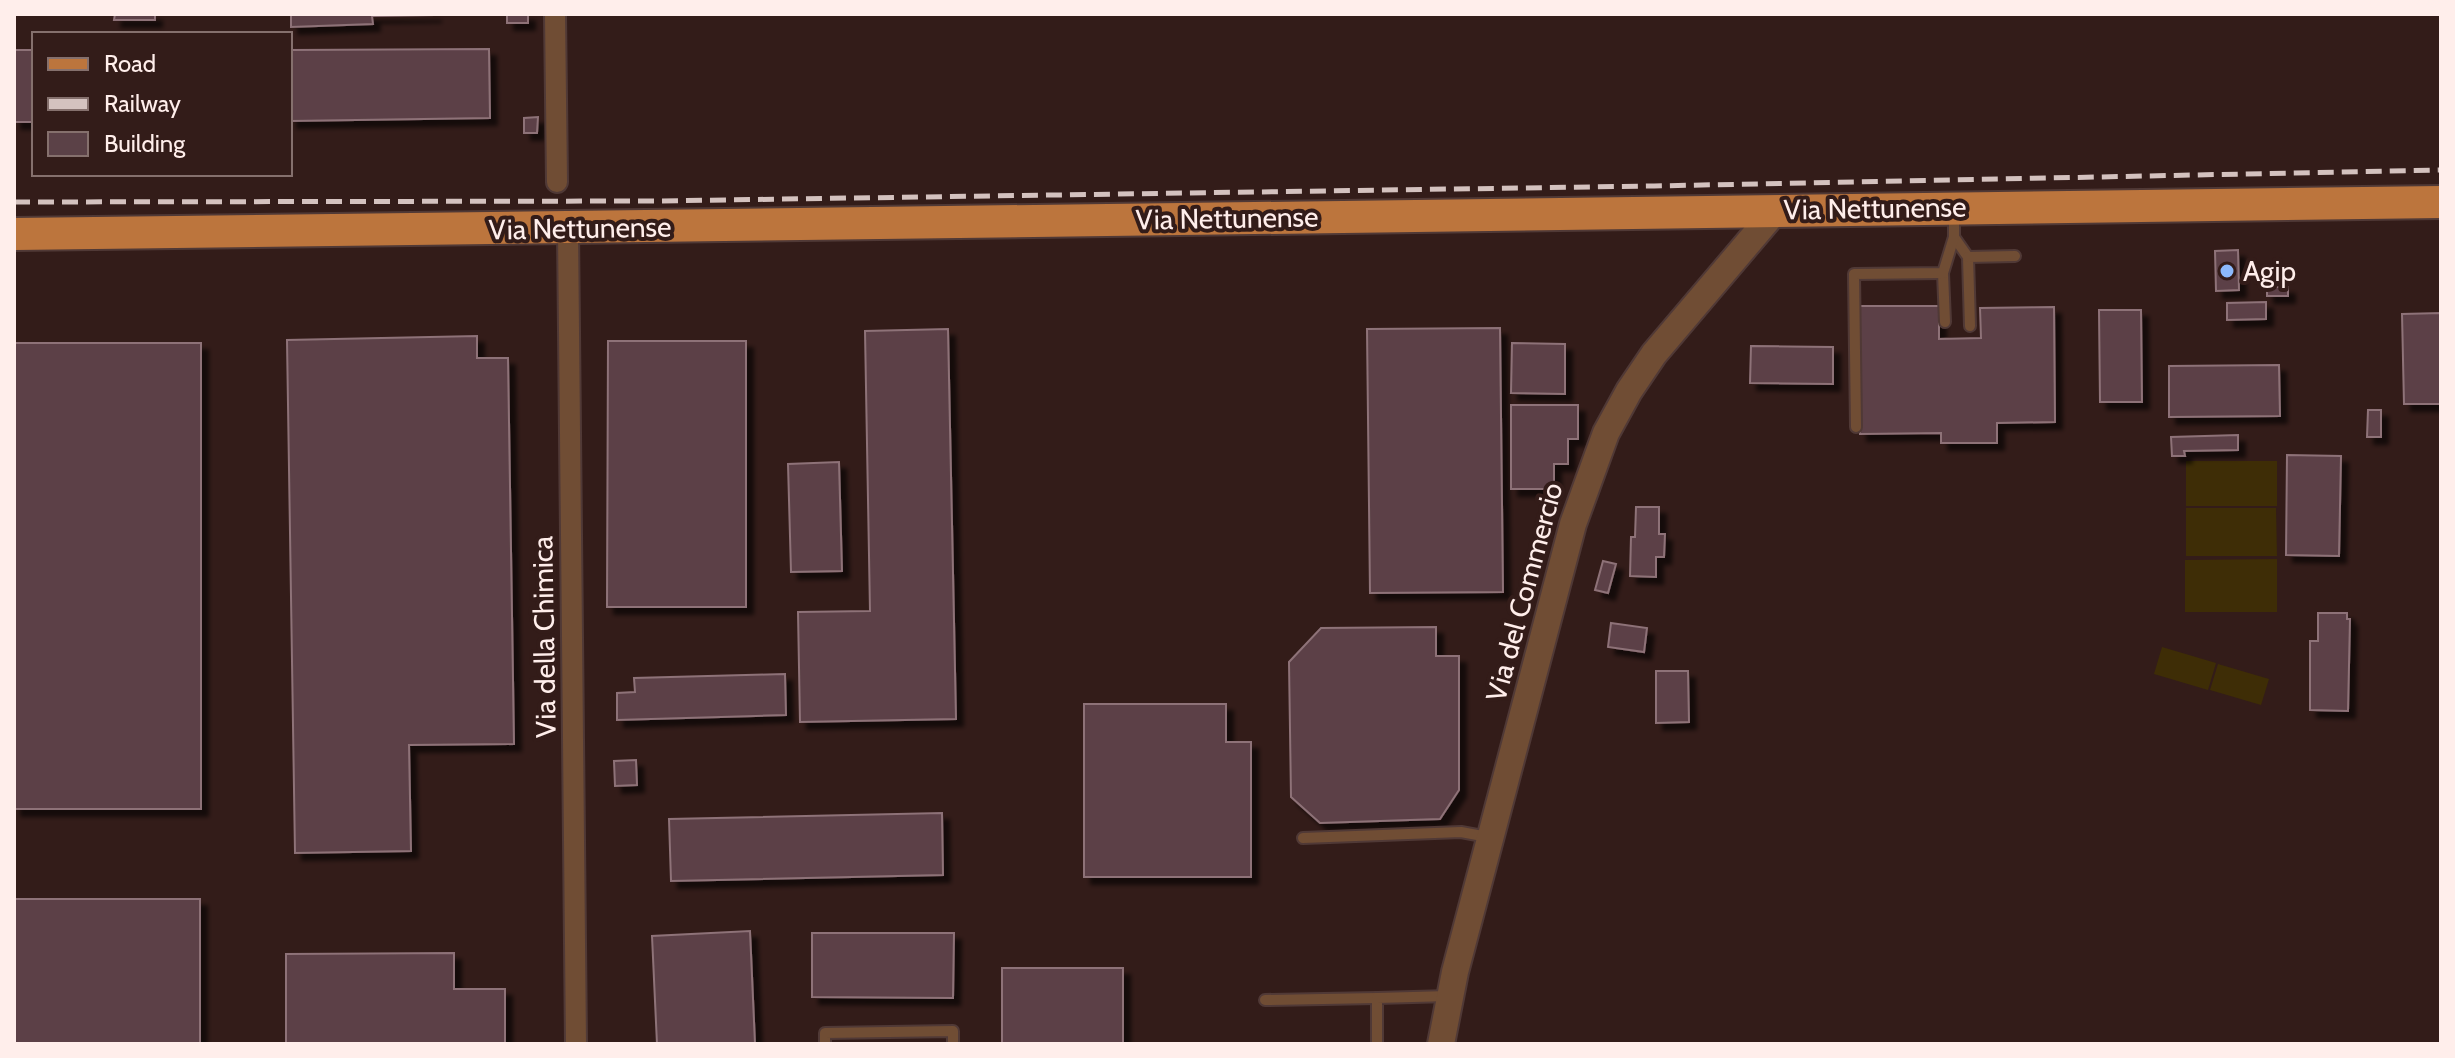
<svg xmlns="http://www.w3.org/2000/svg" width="2455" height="1058" viewBox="0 0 2455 1058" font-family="Cabin,sans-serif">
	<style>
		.garden { fill: #3e2d06 }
		.building { fill: #5b4147; stroke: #8e7278; stroke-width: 2; filter: url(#shadow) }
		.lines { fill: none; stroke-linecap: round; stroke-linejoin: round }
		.service-casing { stroke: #503936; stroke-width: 14 }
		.minor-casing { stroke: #503936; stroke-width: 24 }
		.tertiary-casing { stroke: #503936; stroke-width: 30 }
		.primary-casing { stroke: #503936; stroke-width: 36 }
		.service { stroke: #704d34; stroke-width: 10 }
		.minor { stroke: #704d34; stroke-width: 20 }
		.tertiary { stroke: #704d34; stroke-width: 26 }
		.primary { stroke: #bc753d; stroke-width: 32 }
		.rail { stroke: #d4c2bf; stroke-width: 5; stroke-dasharray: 16 8; stroke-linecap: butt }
		.poi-dot { fill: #8cb9fc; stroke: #331c19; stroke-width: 3 }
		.labels { text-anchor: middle; stroke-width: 8; stroke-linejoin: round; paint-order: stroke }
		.street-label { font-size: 28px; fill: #ffeeeb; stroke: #331c19 }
		.poi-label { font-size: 28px; fill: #ffeeeb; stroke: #331c19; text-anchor: start }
	</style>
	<defs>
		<filter id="shadow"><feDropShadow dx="7" dy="7" stdDeviation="2" flood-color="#0009"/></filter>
	</defs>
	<rect width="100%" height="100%" fill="#331c19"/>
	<g class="garden">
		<rect x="2186" y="461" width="91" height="45"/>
		<path d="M2186,508h90l1,48h-91z"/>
		<path d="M2277,559v53h-92v-52z"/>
		<path d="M2162,647l54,16 -8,27 -54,-16z"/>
		<path d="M2218,664l51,15 -8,26 -51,-15z"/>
	</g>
	<g class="building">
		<path d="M115,14h40v6h-41z"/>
		<path d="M291,14h143v1l-62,1 1,8 -82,3z"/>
		<rect x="507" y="14" width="21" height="9"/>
		<path d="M489,49l1,69 -200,3v-71z"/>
		<rect x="14" y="50" width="20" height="72"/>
		<path d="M538,117l-1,16h-13v-15z"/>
		<path d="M2238,250l1,40 -23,1 -1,-40z"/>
		<rect x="2267" y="287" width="21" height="9"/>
		<path d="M2266,302v17l-39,1v-17z"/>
		<path d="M1859,306h80v33l42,-1 -1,-30 74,-1 1,115 -58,1v20h-56v-10l-81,1z"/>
		<path d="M2099,310h42l1,92h-42z"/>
		<path d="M2441,313v91h-37l-2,-90z"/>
		<path d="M1500,328l3,264 -133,1 -3,-264z"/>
		<path d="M948,329l8,390 -156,3 -2,-110 72,-1 -5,-280z"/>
		<path d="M477,336v22h31l6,386 -105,1 2,106 -116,2 -8,-513z"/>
		<path d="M608,341h138v266h-139z"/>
		<rect x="14" y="343" width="187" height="466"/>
		<path d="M1512,343l53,1v50l-54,-1z"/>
		<path d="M1751,346l82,1v37l-83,-1z"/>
		<path d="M2279,365l1,51 -111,1v-51z"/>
		<path d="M1511,405h67v34h-10v25h-14v25h-43z"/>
		<path d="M2368,410h13v27h-14z"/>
		<path d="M2238,435v15l-54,1 1,5h-13l-1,-19z"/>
		<path d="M2287,455l54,1 -2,100 -53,-1z"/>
		<path d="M839,462l3,109 -51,1 -3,-108z"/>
		<path d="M1636,507h23v27h6l-1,23h-8v20l-26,-1 1,-39h4z"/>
		<path d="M1603,561l13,3 -8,29 -13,-3z"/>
		<path d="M2318,613h29v6h3l-2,92 -38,-1v-69h8z"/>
		<path d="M1611,623l36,5 -3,24 -36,-5z"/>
		<path d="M1436,627v29h23v134l-19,29 -120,4 -29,-26 -2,-135 32,-34z"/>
		<path d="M1656,671h32l1,51 -33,1z"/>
		<path d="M785,674l1,41 -169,5v-27l18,-1 -1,-14z"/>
		<path d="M1084,704h142v38h25v135h-167z"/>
		<path d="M636,760l1,25 -22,1 -1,-25z"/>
		<path d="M942,813l1,62 -272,6 -2,-62z"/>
		<rect x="14" y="899" width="186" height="145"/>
		<path d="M750,931l5,113h-98l-5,-108z"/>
		<path d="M812,933h142l-1,65 -141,-1z"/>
		<path d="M454,953v36h51v55h-219v-90z"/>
		<rect x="1002" y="968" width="121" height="76"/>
	</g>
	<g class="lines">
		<defs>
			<g id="service">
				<path d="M1954,237l14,20 2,69"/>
				<path d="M1968,257l47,-1"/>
				<path d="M1943,273l2,49"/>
				<path d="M1856,427l-2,-153 89,-1 11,-36v-24"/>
				<path d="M1303,838l158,-6 27,5"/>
				<path d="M1265,1000l112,-2"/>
				<path d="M825,1044v-11l128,-2v13"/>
				<path d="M1377,1044v-46l72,-2"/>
			</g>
			<g id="minor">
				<path d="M555,14l2,168"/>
				<path d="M568,229l8,815"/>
			</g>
			<path id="tertiary" d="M1441,1044l14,-72 118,-448 33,-91 23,-42 25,-37 123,-145"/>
			<path id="primary" d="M14,234c809,-7 1618,-23 2427,-32"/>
		</defs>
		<use href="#service" class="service-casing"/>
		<use href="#minor" class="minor-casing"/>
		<use href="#tertiary" class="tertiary-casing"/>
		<use href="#primary" class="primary-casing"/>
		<use href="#service" class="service"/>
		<use href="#minor" class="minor"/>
		<use href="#tertiary" class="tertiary"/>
		<use href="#primary" class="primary"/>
		<path class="rail" d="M14,202l640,-1 1000,-15 787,-16"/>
	</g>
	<circle class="poi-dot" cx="2227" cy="271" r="8"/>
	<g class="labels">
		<g class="street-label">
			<text transform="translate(1875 208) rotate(-1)" y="10">Via Nettunense</text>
			<text transform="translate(1227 218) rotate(-1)" y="10">Via Nettunense</text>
			<text transform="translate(580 228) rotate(-1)" y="10">Via Nettunense</text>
			<text transform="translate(1524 592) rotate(-75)" y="10">Via del Commercio</text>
			<text transform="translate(544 637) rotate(-91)" y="10">Via della Chimica</text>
		</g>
		<g class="poi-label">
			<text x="2243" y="281">Agip</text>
		</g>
	</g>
	<rect width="2455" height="1058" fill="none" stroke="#ffeeeb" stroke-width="32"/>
	<rect x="32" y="32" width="260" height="144" fill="#331c19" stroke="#85706d" stroke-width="2"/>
	<rect x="48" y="58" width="40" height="12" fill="#bc753d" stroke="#85706d" stroke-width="2"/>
	<text x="104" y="72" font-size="24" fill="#ffeeeb">Road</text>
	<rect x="48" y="98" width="40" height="12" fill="#d4c2bf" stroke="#85706d" stroke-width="2"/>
	<text x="104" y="112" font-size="24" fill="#ffeeeb">Railway</text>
	<rect x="48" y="132" width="40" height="24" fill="#5b4147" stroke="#85706d" stroke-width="2"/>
	<text x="104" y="152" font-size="24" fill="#ffeeeb">Building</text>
</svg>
